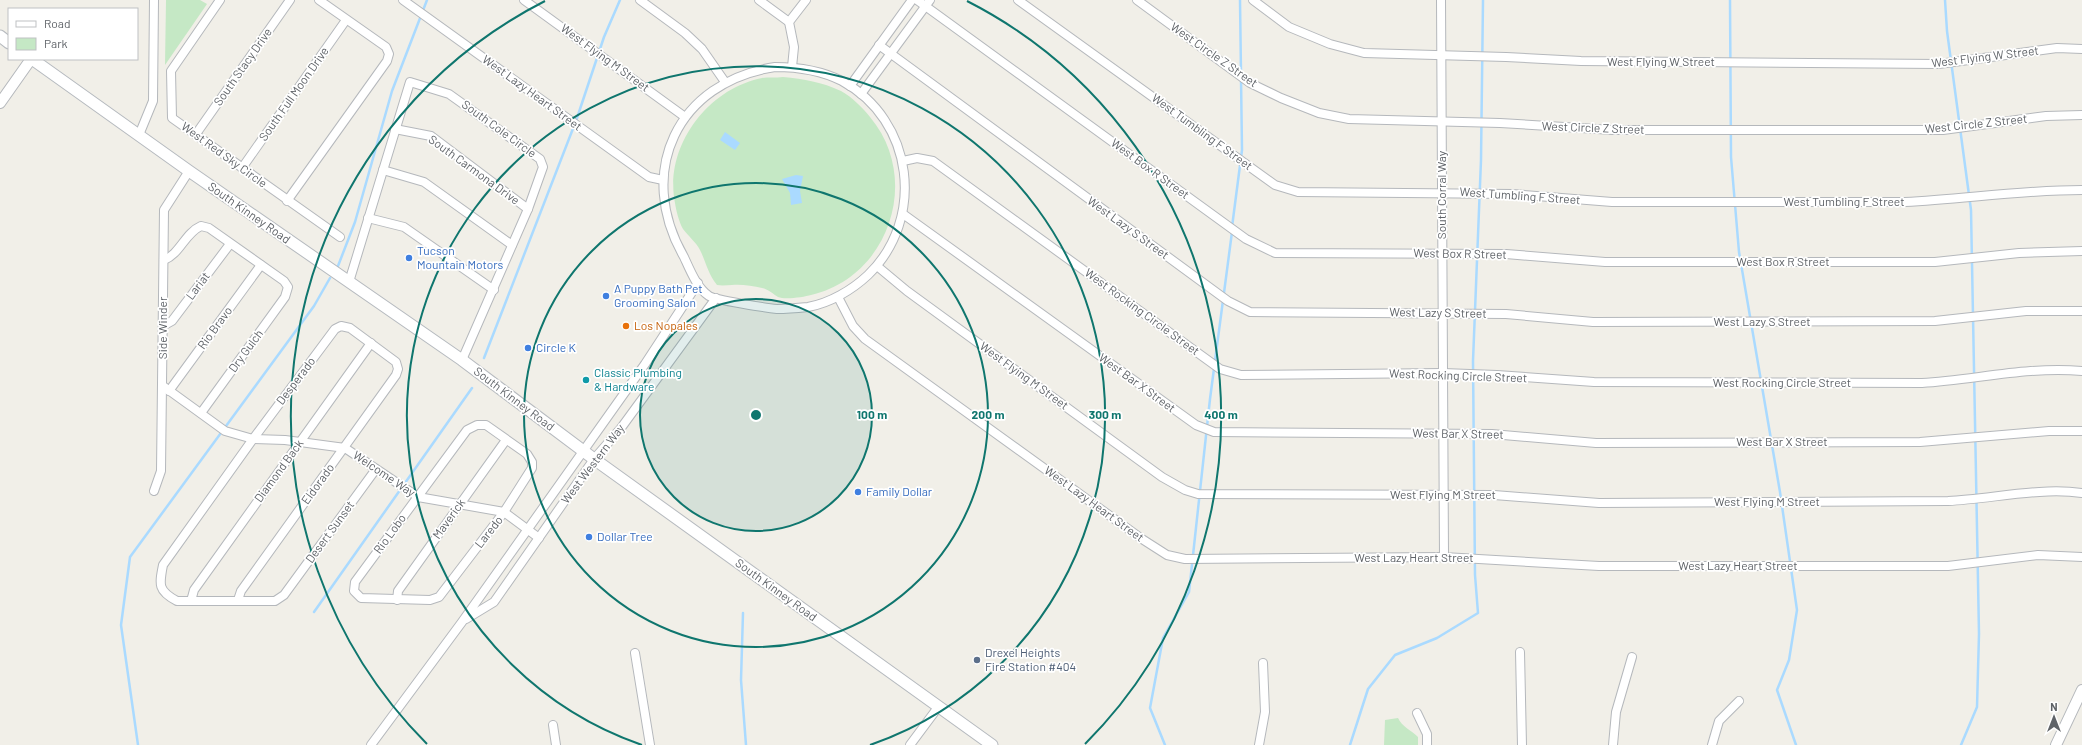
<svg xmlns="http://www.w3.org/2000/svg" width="2082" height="745" viewBox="0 0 2082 745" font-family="Barlow,sans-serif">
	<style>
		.green { fill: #c5e8c5 }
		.water { fill: #aadaff }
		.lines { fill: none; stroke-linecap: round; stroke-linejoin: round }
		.stream { stroke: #aadaff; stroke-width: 2.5 }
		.minor-casing { stroke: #b5b8bc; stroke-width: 10 }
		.tertiary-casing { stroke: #b5b8bc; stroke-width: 12 }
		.secondary-casing { stroke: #b6babf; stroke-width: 13 }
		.minor { stroke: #fff; stroke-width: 8 }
		.tertiary { stroke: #fff; stroke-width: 10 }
		.secondary { stroke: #fff; stroke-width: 11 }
		.ring { fill: none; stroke: #0f766e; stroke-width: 2 }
		.shop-dot { fill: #3f7fe0; stroke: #fff; stroke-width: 1.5 }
		.food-dot { fill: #e8710a; stroke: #fff; stroke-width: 1.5 }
		.culture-dot { fill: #0f9aa8; stroke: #fff; stroke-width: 1.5 }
		.service-dot { fill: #5c6f8a; stroke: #fff; stroke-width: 1.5 }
		.labels { text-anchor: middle; stroke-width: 3.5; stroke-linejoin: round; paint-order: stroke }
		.street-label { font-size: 12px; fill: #5f6368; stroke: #fff }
		.shop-label { font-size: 12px; fill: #366cbe; stroke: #fff; text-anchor: start }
		.food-label { font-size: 12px; fill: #c56008; stroke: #fff; text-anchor: start }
		.culture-label { font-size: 12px; fill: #0d838f; stroke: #fff; text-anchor: start }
		.service-label { font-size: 12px; fill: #4e5e75; stroke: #fff; text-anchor: start }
		.centre { fill: #0f766e; stroke: #fff; stroke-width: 2 }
		.ring-label { font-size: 12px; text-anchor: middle; font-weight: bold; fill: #0f766e; stroke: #fff; stroke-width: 3.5; stroke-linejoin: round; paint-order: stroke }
	</style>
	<rect width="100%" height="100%" fill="#f1efe8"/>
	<g class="green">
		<path d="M166,0h34l7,4 -42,61z"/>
		<path d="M783,77c21,2 39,5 58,14 11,6 22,17 29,26 52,62 19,160 -59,178 -7,2 -26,5 -33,2 -5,-3 -10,-8 -16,-9 -9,-2 -21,-4 -30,-3 -5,0 -9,1 -15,0 -9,-11 -11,-23 -17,-35 -4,-8 -12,-14 -17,-21 -4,-7 -7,-19 -8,-26 -11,-56 32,-114 87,-125 6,-1 14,0 21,-1z"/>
		<path d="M1398,718c4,9 13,12 20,19v8h-34l1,-25z"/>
	</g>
	<g class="water">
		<path d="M725,132l15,11 -5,7 -15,-10z"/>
		<path d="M796,175l7,1 -3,15 2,12 -11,2 -1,-12 -8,-14z"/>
	</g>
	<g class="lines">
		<g class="stream">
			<path d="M1240,0l1,73"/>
			<path d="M1730,0l1,157 8,95 41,240 17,118 -8,50 -12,30 19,55"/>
			<path d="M1945,0l2,31 24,179 8,424 -2,73 -16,38"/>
			<path d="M576,121l28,-84 16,-37"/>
			<path d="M1232,227l10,-77 -1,-72"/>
			<path d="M338,266l17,-44 37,-131 35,-91"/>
			<path d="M484,358l90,-232"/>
			<path d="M314,612l158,-224"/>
			<path d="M743,613l-2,67 5,65"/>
			<path d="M138,745l-17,-120 9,-68 184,-251 16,-28"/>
			<path d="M1165,745l-15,-37 13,-70 26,-46 21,-193 22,-167"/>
			<path d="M1350,745l18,-56 27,-34 42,-17 41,-25 -3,-38 -2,-214 8,-201 2,-160"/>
		</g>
		<defs>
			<g id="minor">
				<path d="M220,0l-49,71 1,47 168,119"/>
				<path d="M403,0l246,177 14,3"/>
				<path d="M524,0l161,117"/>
				<path d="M640,0l45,33 17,16 23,33"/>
				<path d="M759,0l30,22"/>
				<path d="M917,0l329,239 29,14 231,1 99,8h330l84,-9 63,-2"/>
				<path d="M1018,0l257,185 23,7 214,2 100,8h293c59,-3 118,-12 177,-12"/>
				<path d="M1137,0l113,83 31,15 38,15 30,6 151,4 113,7h330l103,-14 36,-1"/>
				<path d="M1253,0l36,27 41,17 34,9 142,4 75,4 358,3 118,-16 25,1"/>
				<path d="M1441,0l3,557"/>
				<path d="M879,45l349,256 22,11 256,2 87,8 342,-1 91,-10h56"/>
				<path d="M775,67c24,0 45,3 67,14 72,39 84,138 26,194 -16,15 -38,28 -60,32 -10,1 -22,2 -31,2 -10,-1 -62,-9 -68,-13 -12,-8 -19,-26 -25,-39 -49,-85 -7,-175 91,-190z"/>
				<path d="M792,67l2,-20 -5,-25 17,-22"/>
				<path d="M850,86l62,-86"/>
				<path d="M861,94l69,-94"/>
				<path d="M395,129l36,7 97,73"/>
				<path d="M196,134l94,-134"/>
				<path d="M139,135l14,-34 1,-101"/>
				<path d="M903,161l14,-3 16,3 287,208 21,6 202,-2 54,2 97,7 328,1c52,-3 107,-17 160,-12"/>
				<path d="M242,168l104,-148"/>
				<path d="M383,170l41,12 88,63"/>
				<path d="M287,201l100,-140 2,-7 -3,-7 -67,-47"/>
				<path d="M903,214l293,211 18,7 278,2 104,9 324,-1 129,-11h33"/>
				<path d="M368,218l36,9 90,63"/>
				<path d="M164,260c16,-6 21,-27 37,-34l8,2 75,53 4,6 -3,10 -84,116"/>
				<path d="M877,266l30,25 255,186 23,13 13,4 296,1 105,8 349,-2c43,-2 92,-14 134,-8"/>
				<path d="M349,282l61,-200 39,12 91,65 3,8 -15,42 -66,151"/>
				<path d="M838,297l15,29 12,13 277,200 25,16 18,4 259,-2 155,9h349l90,-11 44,2"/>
				<path d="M163,326l9,-5 58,-77"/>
				<path d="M163,386l62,45 28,8 32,1 60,8 73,49 86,15 35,26"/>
				<path d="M169,391l92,-126"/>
				<path d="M477,425h9l41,29 5,8v6l-28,44 -65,85 -9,3 -69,-2 -7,-7 1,-9 112,-152z"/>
				<path d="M154,491l7,-20 3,-261 25,-39"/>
				<path d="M238,600l3,-9 155,-216 2,-6 -2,-7 -46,-34 -9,-2 -6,3 -82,110 -90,126c-4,20 -5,26 14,36h98l9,-6 92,-126"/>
				<path d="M397,600l1,-9 108,-151"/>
				<path d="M191,601l3,-11 177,-247"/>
				<path d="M466,619l28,-17 100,-143 27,-31 95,-130"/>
				<path d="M1520,652l2,93"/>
				<path d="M635,653l15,92"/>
				<path d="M1417,713l10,21v11"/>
				<path d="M553,725l3,20"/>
				<path d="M371,745l91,-123 183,-258 53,-81"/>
				<path d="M910,745l29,-39"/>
				<path d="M1259,745l6,-33 -2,-49"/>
				<path d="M1613,745l3,-33 16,-55"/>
				<path d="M1712,745l7,-24 20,-20"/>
			</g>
			<g id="tertiary">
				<path d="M0,103l31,-44"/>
				<path d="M2056,745l26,-55"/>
			</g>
			<g id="secondary">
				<path d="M0,36l9,7"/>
				<path d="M32,59l157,112 273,189 132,99 398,286"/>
			</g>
		</defs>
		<use href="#minor" class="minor-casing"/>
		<use href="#tertiary" class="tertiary-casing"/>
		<use href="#secondary" class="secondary-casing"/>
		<use href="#minor" class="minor"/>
		<use href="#tertiary" class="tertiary"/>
		<use href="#secondary" class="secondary"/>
	</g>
	<circle cx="756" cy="415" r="116" fill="#0f766e" fill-opacity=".12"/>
	<g class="ring">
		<circle cx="756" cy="415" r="116"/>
		<circle cx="756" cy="415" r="232"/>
		<path d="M642 745A349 349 0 1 1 870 745"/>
		<path d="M427 744A465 465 0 0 1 545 1M967 1A465 465 0 0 1 1085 744"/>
	</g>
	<g class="shop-dot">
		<circle cx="409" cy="258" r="4"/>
		<circle cx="606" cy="296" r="4"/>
		<circle cx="528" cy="348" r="4"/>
		<circle cx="858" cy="492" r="4"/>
		<circle cx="589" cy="537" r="4"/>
	</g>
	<circle class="food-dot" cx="626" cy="326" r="4"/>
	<circle class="culture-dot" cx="586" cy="380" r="4"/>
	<circle class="service-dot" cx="977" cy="660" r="4"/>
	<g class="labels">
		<g class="street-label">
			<text transform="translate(1214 55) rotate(35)" y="4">West Circle Z Street</text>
			<text transform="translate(1985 57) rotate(-7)" y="4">West Flying W Street</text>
			<text transform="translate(605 58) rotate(36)" y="4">West Flying M Street</text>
			<text x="1661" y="66">West Flying W Street</text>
			<text transform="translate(243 67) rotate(-55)" y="4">South Stacy Drive</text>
			<text transform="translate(532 93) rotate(36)" y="4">West Lazy Heart Street</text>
			<text transform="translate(294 94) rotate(-55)" y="4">South Full Moon Drive</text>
			<text transform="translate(1976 124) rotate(-6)" y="4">West Circle Z Street</text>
			<text transform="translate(1593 128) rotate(2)" y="4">West Circle Z Street</text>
			<text transform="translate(499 129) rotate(36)" y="4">South Cole Circle</text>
			<text transform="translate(1202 132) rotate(36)" y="4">West Tumbling F Street</text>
			<text transform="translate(224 155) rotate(36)" y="4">West Red Sky Circle</text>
			<text transform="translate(1150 169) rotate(36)" y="4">West Box R Street</text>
			<text transform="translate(474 170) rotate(36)" y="4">South Carmona Drive</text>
			<text transform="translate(1442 195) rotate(-90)" y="4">South Corral Way</text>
			<text transform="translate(1520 196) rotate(4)" y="4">West Tumbling F Street</text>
			<text x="1844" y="206">West Tumbling F Street</text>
			<text transform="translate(249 213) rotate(35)" y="4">South Kinney Road</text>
			<text transform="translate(1128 228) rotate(36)" y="4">West Lazy S Street</text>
			<text transform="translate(1460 254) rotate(1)" y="4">West Box R Street</text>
			<text x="1783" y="266">West Box R Street</text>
			<text transform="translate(198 286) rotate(-53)" y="4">Lariat</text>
			<text transform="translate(1142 312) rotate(36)" y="4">West Rocking Circle Street</text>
			<text transform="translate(1438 313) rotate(1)" y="4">West Lazy S Street</text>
			<text x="1762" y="326">West Lazy S Street</text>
			<text transform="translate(163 328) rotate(-90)" y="4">Side Winder</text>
			<text transform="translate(215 328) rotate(-54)" y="4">Rio Bravo</text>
			<text transform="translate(246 351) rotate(-54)" y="4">Dry Gulch</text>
			<text transform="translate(1024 376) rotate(36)" y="4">West Flying M Street</text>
			<text transform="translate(1458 376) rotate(2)" y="4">West Rocking Circle Street</text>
			<text transform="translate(296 381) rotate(-53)" y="4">Desperado</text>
			<text transform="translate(1137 383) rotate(36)" y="4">West Bar X Street</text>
			<text x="1782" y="387">West Rocking Circle Street</text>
			<text transform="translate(514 399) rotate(37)" y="4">South Kinney Road</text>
			<text transform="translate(1458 434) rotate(1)" y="4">West Bar X Street</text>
			<text x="1782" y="446">West Bar X Street</text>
			<text transform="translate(593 464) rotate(-53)" y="4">West Western Way</text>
			<text transform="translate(279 471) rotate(-54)" y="4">Diamond Back</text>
			<text transform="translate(384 474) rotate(34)" y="4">Welcome Way</text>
			<text transform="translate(318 484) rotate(-54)" y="4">Eldorado</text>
			<text x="1443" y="499">West Flying M Street</text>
			<text x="1767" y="506">West Flying M Street</text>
			<text transform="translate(1094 504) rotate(36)" y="4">West Lazy Heart Street</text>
			<text transform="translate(449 519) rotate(-54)" y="4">Maverick</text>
			<text transform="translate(330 532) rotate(-54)" y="4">Desert Sunset</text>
			<text transform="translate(489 532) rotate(-52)" y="4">Laredo</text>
			<text transform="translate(390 534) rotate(-54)" y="4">Rio Lobo</text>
			<text x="1414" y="562">West Lazy Heart Street</text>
			<text x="1738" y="570">West Lazy Heart Street</text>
			<text transform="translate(776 590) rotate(36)" y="4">South Kinney Road</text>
		</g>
		<g class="shop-label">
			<text x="417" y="255">Tucson<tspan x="417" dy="14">Mountain Motors</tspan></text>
			<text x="614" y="293">A Puppy Bath Pet<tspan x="614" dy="14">Grooming Salon</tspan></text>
			<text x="536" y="352">Circle K</text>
			<text x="866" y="496">Family Dollar</text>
			<text x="597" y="541">Dollar Tree</text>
		</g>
		<g class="food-label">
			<text x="634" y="330">Los Nopales</text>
		</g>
		<g class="culture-label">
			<text x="594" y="377">Classic Plumbing<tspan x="594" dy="14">&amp; Hardware</tspan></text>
		</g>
		<g class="service-label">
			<text x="985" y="657">Drexel Heights<tspan x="985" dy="14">Fire Station #404</tspan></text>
		</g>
	</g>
	<circle cx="756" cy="415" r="6" class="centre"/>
	<g class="ring-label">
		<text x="872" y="419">100 m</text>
		<text x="988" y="419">200 m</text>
		<text x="1105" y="419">300 m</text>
		<text x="1221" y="419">400 m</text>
	</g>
	<rect x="8" y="8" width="130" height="52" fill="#ffffff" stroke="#bfc1c3"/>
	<rect x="16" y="21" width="20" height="6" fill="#ffffff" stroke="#bfc1c3"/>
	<text x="44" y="28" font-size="12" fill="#5f6368">Road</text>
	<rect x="16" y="38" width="20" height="12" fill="#c5e8c5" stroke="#bfc1c3"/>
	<text x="44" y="48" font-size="12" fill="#5f6368">Park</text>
	<g transform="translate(2054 717)" stroke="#ffffff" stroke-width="3" paint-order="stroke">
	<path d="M0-3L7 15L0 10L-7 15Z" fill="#5f6368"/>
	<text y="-6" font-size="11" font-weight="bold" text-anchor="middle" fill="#5f6368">N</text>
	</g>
</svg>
